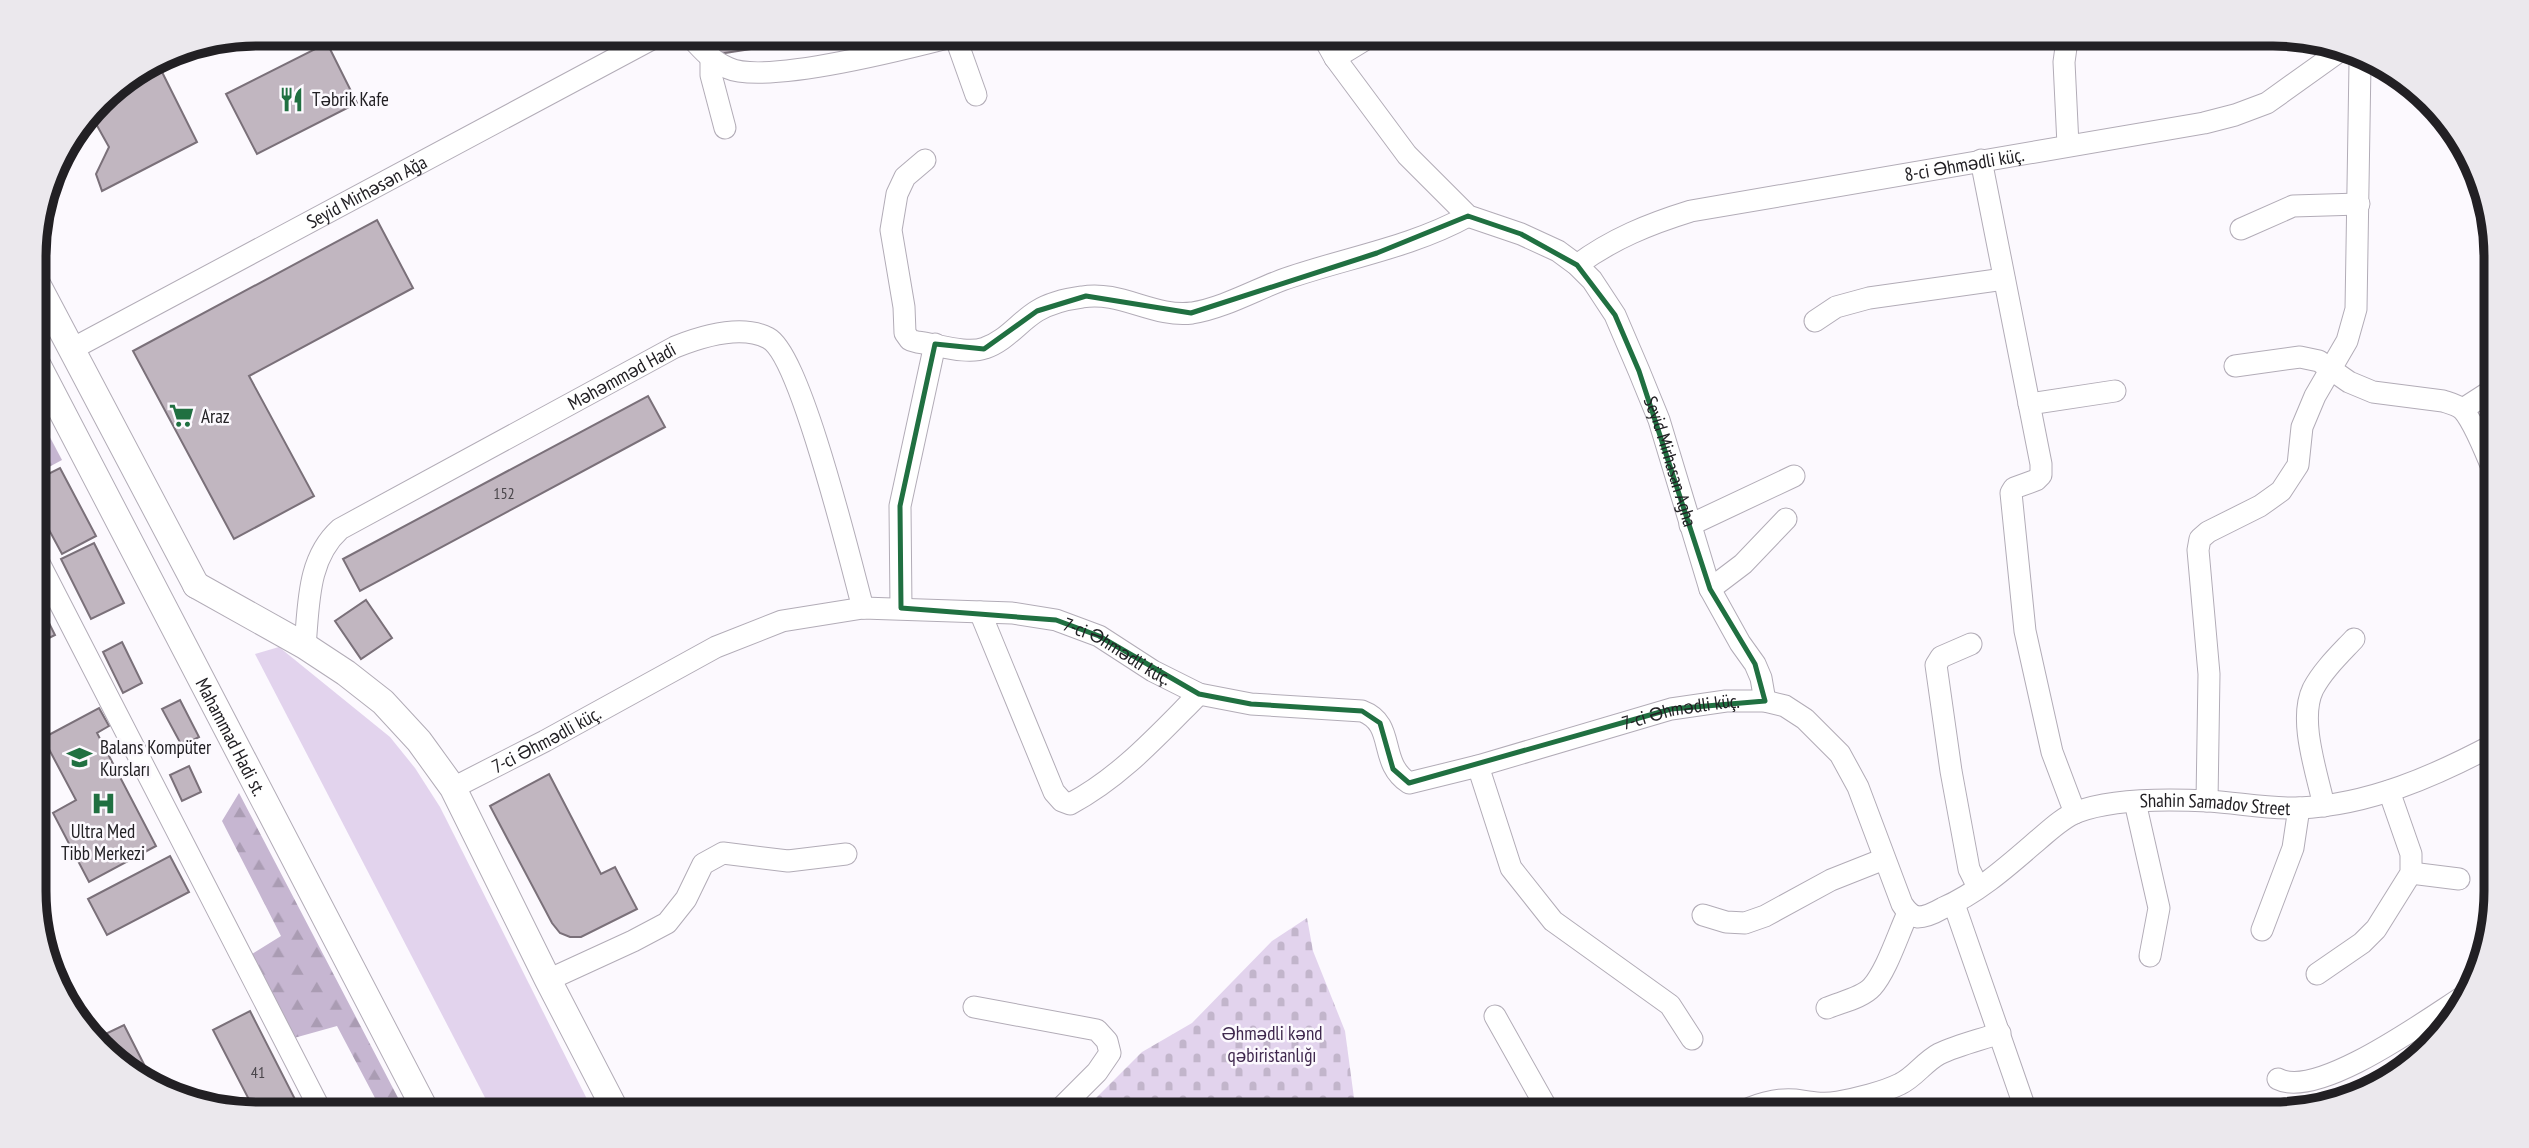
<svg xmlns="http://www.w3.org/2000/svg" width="2529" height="1148" viewBox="0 0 2529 1148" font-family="'PT Sans Narrow',sans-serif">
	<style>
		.forest { fill: url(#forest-firs) }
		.cemetery { fill: url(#cemetery-stones) }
		.green { fill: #e2d3ed }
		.building { fill: #c1b6c0; stroke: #7a7079; stroke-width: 2 }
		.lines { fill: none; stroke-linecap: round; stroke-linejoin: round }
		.minor-casing { stroke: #b2acb7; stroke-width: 23 }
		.major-casing { stroke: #b2acb7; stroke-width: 28 }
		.minor { stroke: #fff; stroke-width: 21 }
		.major { stroke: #fff; stroke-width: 26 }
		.marked { fill: none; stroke: #207041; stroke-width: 5; stroke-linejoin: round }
		.labels { text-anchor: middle; stroke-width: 5; stroke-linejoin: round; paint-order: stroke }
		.number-label { font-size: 16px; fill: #4a464b }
		.poi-label { font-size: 19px; fill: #222024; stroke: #fcf9fe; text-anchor: start }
		.street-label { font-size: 19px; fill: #222024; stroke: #fcf9fe }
		.park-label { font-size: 19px; fill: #3f284e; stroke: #fcf9fe }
		.rim { fill: none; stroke: #222024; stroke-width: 9 }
	</style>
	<defs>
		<pattern id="forest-firs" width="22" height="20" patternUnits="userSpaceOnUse" patternTransform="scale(1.75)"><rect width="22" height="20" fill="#c6b6d1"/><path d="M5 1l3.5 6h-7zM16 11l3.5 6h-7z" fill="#aa9cb3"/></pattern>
		<pattern id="cemetery-stones" width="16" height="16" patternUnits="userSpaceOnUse" patternTransform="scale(1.75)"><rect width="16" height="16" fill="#e2d3ed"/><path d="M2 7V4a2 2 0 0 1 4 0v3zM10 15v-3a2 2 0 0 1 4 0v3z" fill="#c2b5cb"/></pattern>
	</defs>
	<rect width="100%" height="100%" fill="#fcf9fe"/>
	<g class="forest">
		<path d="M34,407l28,53 -28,15z"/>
		<path d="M239,793l168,322h-23l-47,-89 -43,12 -42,-84 29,-18 -59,-115z"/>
	</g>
	<path class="cemetery" d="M1307,918l6,33 32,80 9,67 36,2 10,14 -321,1 63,-63 50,-29 80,-82z"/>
	<path class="green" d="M279,647l111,90 25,31 25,39 155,308h-101l-239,-461z"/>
	<g class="building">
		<path d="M715,33h70l-1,11 -66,10z"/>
		<path d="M327,43l30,60 -100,51 -31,-60z"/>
		<path d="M156,60l41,82 -95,49 -6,-17 13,-27 -19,-34 19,-24z"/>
		<path d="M80,127l6,10 -23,13z"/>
		<path d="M377,220l36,68 -164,88 65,120 -80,43 -101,-188z"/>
		<path d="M648,396l17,31 -305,164 -17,-32z"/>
		<path d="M60,468l36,68 -34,18 -28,-52v-21z"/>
		<path d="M94,543l30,60 -33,16 -30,-60z"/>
		<path d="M35,595l20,40 -20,10z"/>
		<path d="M366,600l26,38 -31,21 -26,-38z"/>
		<path d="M122,642l20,41 -19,10 -20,-41z"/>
		<path d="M180,700l19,37 -17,9 -20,-37z"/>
		<path d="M99,708l10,18 -12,7 59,113 -67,36 -36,-69 23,-13 -33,-62z"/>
		<path d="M189,766l12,26 -19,9 -12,-26z"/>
		<path d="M549,774l52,100 14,-7 22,42 -56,28h-11l-10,-4 -8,-10 -62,-117z"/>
		<path d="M170,856l19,36 -82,43 -19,-36z"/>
		<path d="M35,912l17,37 -4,2 -13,-30z"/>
		<path d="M250,1011l53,104h-46l-44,-85z"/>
		<path d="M124,1025l30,59 -59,-45z"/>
	</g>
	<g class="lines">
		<defs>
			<g id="minor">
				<path d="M687,33c12,13 24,28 41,35 38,18 193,-23 239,-35"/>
				<path id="s1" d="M1321,33l14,25 72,97 61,61 53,18 37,17 19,14 15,15 23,35 24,56 20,49 51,169 30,54 15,21 6,14 4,23"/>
				<path d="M955,36l21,59"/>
				<path d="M711,58v17l14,53"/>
				<path d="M1335,58l41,-25"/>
				<path d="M2068,145l-4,-83 4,-29"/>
				<path d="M925,160l-20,17 -8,17 -6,36 13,77 1,26 5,7 7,2c20,2 49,13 68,6 21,-7 34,-26 52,-37 13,-8 30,-12 45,-14 38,-7 72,21 110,16 31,-5 61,-22 90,-33 62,-22 128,-32 186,-64"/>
				<path d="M1981,160l60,304v11l-5,5 -22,8 -3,5 14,138 27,121 23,61"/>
				<path d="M2241,229l52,-23 66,-2"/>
				<path id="s2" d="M1577,265c35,-26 72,-41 114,-54l513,-88 31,-8 32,-12 77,-55"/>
				<path d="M1815,321l21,-14 33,-9 135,-19"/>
				<path id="s3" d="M72,349l591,-316"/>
				<path d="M2235,366l65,-9 19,4 30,21 24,10 70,9c6,2 15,4 20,9 10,11 26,50 32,65"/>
				<path d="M2029,404l86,-13"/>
				<path d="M2463,409l31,-20"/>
				<path d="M1690,525l104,-49"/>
				<path d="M34,553l289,562"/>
				<path d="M1710,589l33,-25 43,-45"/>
				<path d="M901,608l-1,-102 35,-162"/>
				<path d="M980,612l74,180 8,9 8,3c51,-27 89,-70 129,-110"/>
				<path d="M1971,644l-30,13 -5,8 15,106 18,98 9,18"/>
				<path id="s4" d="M305,646c4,-42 2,-87 35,-117l335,-182c25,-10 66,-23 93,-9 33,17 83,226 95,270"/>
				<path d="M1478,766l33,102 42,53 117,84 22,34"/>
				<path id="s5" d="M453,788l92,-47 171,-94 66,-26 81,-13 149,5 44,7 43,16 54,35 46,23 52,10 111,7c35,13 15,51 47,72l69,-17 193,-57 55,-8h39l20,5 20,13 35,35 18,33 44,117c4,6 8,12 16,13 8,0 18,-5 25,-9 35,-15 66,-43 95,-68 12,-10 24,-22 39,-28 36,-14 93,-13 132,-11 30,2 60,8 90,7 70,-3 136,-32 196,-64"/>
				<path d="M2207,801l2,-127 -11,-124 2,-11 8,-7 52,-26 21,-15 17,-26 4,-38 13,-31 32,-55 9,-32 4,-246 -2,-13"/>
				<path d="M2135,802l24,106 -9,48"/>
				<path d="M2324,806c-7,-33 -26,-86 -11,-117 10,-19 27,-35 41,-50"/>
				<path d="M2411,873l48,6"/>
				<path d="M1954,904l73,210"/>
				<path d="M1703,915l23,7 19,1 20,-7 66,-36 53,-21"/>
				<path d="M2262,930l31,-82 6,-40"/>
				<path d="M2317,974l45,-31 14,-14 35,-56v-19l-22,-63"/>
				<path d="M548,980l85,-39 34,-18 19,-24 17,-35 20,-11 65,8 58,-7"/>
				<path d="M974,1007l123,23 10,11 3,12 -13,19 -43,43"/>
				<path d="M1827,1008c14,-6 35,-10 45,-21 15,-17 26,-53 36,-74"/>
				<path d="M1495,1016l55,98"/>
				<path d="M2278,1079c41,21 154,-63 191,-86"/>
				<path d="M1738,1114c15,-9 39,-16 57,-14 15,2 27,5 43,2 18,-3 46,-10 62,-18 15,-7 24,-22 39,-30 19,-9 41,-14 61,-21"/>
			</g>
			<g id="major">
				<path d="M34,278l162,307"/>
				<path id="s6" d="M34,358l394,757"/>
				<path d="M196,585l109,61 41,27 37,29 36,39 34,47 95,192 70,135"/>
			</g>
		</defs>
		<use href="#minor" class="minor-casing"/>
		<use href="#major" class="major-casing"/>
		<use href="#minor" class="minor"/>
		<use href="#major" class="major"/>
	</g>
	<path class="marked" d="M1468,216l53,18 56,31 38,50 24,56 71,218 45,75 10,37 -94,8 -262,74 -16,-14 -13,-46 -18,-12 -111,-7 -52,-10 -100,-58 -43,-16 -155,-12 -1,-102 35,-162 49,5 53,-38 49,-15 105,17 186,-60z"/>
	<defs>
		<symbol id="restaurant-bare" viewBox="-9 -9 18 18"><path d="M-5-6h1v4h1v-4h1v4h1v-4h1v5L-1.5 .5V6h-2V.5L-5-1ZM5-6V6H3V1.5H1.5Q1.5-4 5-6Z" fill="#207041" stroke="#fcf9fe" stroke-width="2.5" paint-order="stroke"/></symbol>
		<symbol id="supermarket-bare" viewBox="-9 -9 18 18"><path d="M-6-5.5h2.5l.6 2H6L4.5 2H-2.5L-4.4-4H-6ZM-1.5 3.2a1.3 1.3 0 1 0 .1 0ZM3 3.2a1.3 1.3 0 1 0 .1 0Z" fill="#207041" stroke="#fcf9fe" stroke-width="2.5" paint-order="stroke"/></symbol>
		<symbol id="university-bare" viewBox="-9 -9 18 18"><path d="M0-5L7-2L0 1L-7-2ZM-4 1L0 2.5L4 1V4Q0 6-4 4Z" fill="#207041" stroke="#fcf9fe" stroke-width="2.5" paint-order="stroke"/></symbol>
		<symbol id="hospital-bare" viewBox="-9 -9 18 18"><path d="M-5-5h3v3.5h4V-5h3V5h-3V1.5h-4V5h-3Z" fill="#207041" stroke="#fcf9fe" stroke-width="2.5" paint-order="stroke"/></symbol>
	</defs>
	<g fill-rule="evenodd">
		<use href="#restaurant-bare" x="274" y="82" width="35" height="35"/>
		<use href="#supermarket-bare" x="164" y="398" width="35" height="35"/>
		<use href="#university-bare" x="62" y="740" width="35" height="35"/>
		<use href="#hospital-bare" x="86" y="786" width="35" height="35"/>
	</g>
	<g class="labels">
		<g class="number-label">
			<text x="504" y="499">152</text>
			<text x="258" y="1078">41</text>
		</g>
		<g class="poi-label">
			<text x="312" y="106">Təbrik Kafe</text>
			<text x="201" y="423">Araz</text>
			<text x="100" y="754">Balans Kompüter<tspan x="100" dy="22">Kursları</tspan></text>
			<text x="103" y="838" text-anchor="middle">Ultra Med<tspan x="103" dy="22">Tibb Merkezi</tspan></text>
		</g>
		<g class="street-label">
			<text dy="7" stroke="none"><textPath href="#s2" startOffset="404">8-ci Əhmədli küç.</textPath></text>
			<text dy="7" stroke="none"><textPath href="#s3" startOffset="334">Seyid Mirhəsən Ağa</textPath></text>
			<text dy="7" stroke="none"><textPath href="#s4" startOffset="446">Məhəmməd Hadi</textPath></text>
			<text dy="7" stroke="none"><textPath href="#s1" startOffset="576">Seyid Mirhasan Agha</textPath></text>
			<text dy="7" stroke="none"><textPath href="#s5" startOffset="714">7-ci Əhmədli küç.</textPath></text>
			<text dy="7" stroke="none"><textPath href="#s5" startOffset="1342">7-ci Əhmədli küç.</textPath></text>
			<text dy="7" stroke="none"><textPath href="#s6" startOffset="427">Mahammad Hadi st.</textPath></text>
			<text dy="7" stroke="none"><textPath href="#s5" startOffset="105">7-ci Əhmədli küç.</textPath></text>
			<text dy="7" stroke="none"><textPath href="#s5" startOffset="2037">Shahin Samadov Street</textPath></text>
		</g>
		<g class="park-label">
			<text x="1272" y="1040">Əhmədli kənd<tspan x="1272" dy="22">qəbiristanlığı</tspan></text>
		</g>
	</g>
	<path d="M0 0H2529V1148H0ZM257 46H2273A211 211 0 0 1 2484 257V891A211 211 0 0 1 2273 1102H257A211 211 0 0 1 46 891V257A211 211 0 0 1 257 46Z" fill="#ebe8ed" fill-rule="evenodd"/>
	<path class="rim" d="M257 46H2273A211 211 0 0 1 2484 257V891A211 211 0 0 1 2273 1102H257A211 211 0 0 1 46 891V257A211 211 0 0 1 257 46Z"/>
</svg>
